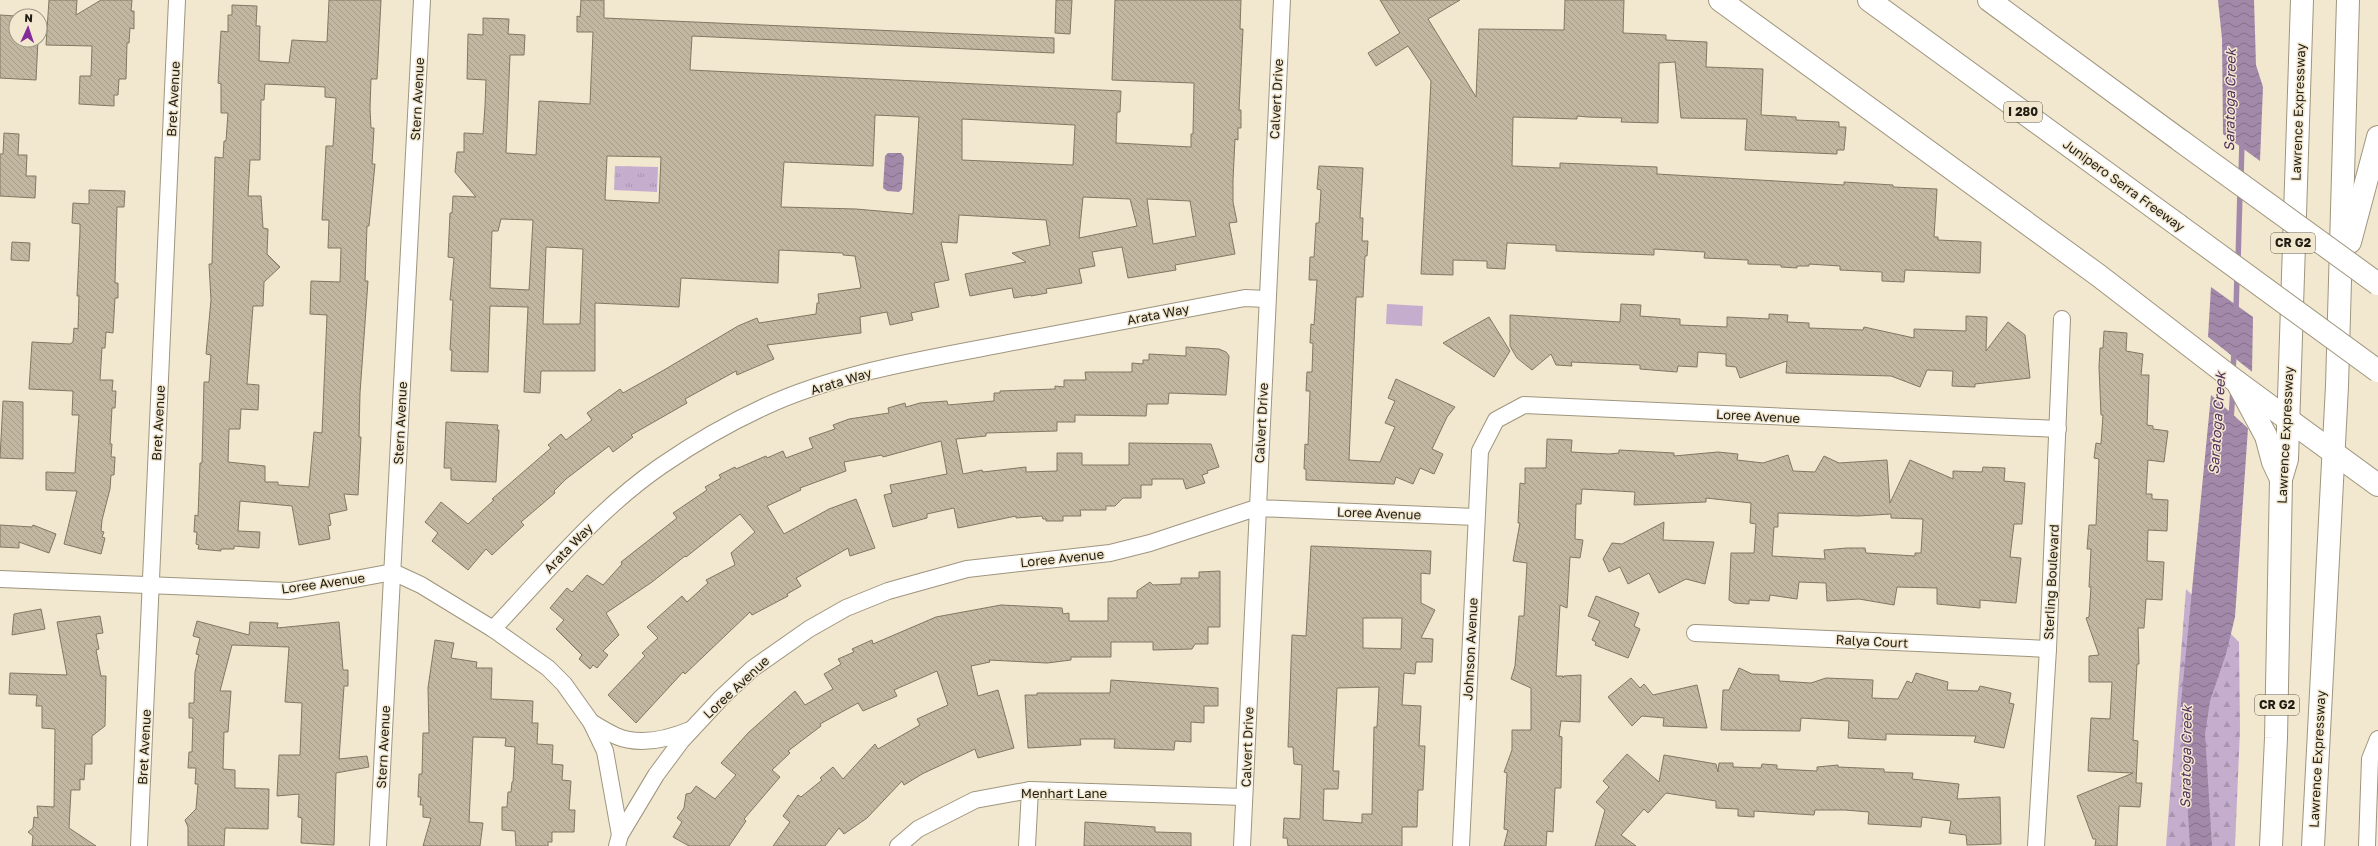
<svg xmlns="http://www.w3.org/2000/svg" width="2378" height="846" viewBox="0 0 2378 846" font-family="'Golos Text',sans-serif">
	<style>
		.grass { fill: url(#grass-tufts) }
		.forest { fill: url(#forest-firs) }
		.garden { fill: #c5adcd }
		.water { fill: url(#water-waves) }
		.pier { fill: #f2e7cf }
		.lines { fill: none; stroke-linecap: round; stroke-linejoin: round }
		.stream { stroke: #a289aa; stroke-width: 5.5 }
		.building { fill: url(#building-back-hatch); stroke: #817862; fill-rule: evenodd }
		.minor-casing { stroke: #9f957e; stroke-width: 18 }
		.trunk-casing { stroke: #9f957e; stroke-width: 24 }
		.motorway-casing { stroke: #9f957e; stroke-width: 24 }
		.minor { stroke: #fff; stroke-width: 16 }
		.trunk { stroke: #fff; stroke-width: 22 }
		.motorway { stroke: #fff; stroke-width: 22 }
		.motorway-bridge-casing { stroke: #9f957e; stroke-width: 24; stroke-linecap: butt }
		.motorway-bridge { stroke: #fff; stroke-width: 22 }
		.labels { text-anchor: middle; stroke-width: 3; stroke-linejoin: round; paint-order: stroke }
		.shield { fill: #f2e7cf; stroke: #605a4c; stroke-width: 1 }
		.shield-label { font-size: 12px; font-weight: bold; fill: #211d14 }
		.street-label { font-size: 13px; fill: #211d14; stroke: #f2e7cf }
		.water-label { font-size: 14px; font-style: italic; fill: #52305d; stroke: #f2e7cf }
	</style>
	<defs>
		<pattern id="grass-tufts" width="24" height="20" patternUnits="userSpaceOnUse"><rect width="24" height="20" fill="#c5adcd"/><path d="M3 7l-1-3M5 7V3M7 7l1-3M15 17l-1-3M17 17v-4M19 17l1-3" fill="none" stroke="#a994af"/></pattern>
		<pattern id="forest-firs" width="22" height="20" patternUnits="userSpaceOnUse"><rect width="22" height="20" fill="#c5adcd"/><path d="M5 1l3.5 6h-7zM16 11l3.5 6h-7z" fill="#a994af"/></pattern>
		<pattern id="water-waves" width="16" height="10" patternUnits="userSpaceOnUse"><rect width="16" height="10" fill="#a289aa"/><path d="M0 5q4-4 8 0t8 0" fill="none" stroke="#846f89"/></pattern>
		<pattern id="building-back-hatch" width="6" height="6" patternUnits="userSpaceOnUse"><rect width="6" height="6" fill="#c2b8a1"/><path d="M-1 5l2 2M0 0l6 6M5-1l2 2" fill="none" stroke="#a69e8a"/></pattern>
	</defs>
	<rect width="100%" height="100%" fill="#f2e7cf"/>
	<path class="grass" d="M615,166l43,1 -1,25 -43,-2z"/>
	<path class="forest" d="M2186,589l53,53 1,88 -5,116h-69z"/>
	<path class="garden" d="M1387,304l36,2 -1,20 -36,-2z"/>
	<g class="water">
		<path d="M2218,0h36l2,65 7,22 -3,74 -37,-27 -1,-95z"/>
		<path d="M888,153h13l3,4 -2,32 -3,3 -12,-1 -4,-3 2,-32z"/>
		<path d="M2211,287l42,30 -1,55 -44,-35z"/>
		<path d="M2211,395l37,33 -13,189 -9,37 -16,47 -5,33 7,112h-22l-9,-143z"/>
	</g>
	<g class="pier">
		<path d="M2208,337l44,35v1l-44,-34z"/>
		<path d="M2210,393h2l37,33v3z"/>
	</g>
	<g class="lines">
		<g class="stream">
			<path d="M2241,177l1,-36"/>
			<path d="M2238,263l2,-72"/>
			<path d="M2236,311l1,-36"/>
			<path d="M2233,373l1,-22"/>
			<path d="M2231,420l2,-31"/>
		</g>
	</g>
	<g class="building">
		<path d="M49,0h28l-1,15 25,-15h31l-1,11h3v18l-4,-1 -1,15h-2l-1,36h-7l-1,16h-4v11l-35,-2 1,-28h11l1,-30 -46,-1z"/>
		<path d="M329,0h52l-4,79h-6l-1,30 1,19h3l-2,36h3l-6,62h-2l-2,55h3l-8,112 -1,44h2l-3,58 -14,-1 3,16 -18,4 2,11 -3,1 2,13 -31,6 -7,-39 -52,-5 -2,30 22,1 -1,16 -25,-2v3h-13v2l-23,-2 1,-4 -3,-1 1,-12h-3l1,-17 3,1 2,-53h2l2,-81h5l2,-27 -5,-1 5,-54 -2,-36h3l3,-107 8,1 1,-17h2l2,-28h-7v-29l-3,-1 3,-52 7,1v-17h4v-10l25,1 -1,20h4l-1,35 30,2 3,-23 35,2zM265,84l60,3v10l11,1 -3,48h-7l-4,74h7l-1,28h13l-1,34 -29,-1 -1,33 17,1 -5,118 -8,-1 -5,55 -31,-2v-3h-13v-16l-37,-4 1,-33h11l1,-20 17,1 1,-25 -12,-1 6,-78h10l1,-24 16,-15 -13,-13 1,-25 -5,-1 -2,-32h-13l2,-36h10l1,-60h3z"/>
		<path d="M581,0h23v18l450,20v15l-362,-17 -2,34 431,21 -1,21h-3l-1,31 75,4v-13h2l1,-51 -82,-3 3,-80h126l-1,29h3l-4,81h2v18h-3v12l-3,-1 -2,41v22l4,20 -8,1 6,31 -60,11 1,5 -48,8 -6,-31 -30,5 3,14 -16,3 3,14 -36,6 1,4 -16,3v-1l-17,3 -2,-10 -42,8 -5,-22 61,-12 -14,-9 38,-8 -4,-25 -87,-5 -2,28 -16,-1 8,38 -15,3 5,24 -28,6 2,7 -23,5 -3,-13 -27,5 1,16 -94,12 7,14 -37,16 -1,-4 -51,28 2,4 -56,32 2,2 -20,15 -4,-6 -43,33 -12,12 1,2 -34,29 3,3 -32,30 -6,-6 -18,21 -36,-29 6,-8 -13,-11 16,-20 27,22 26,-24 -2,-1 59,-51 -3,-3 13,-11 5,6 26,-20 -5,-7 33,-24 3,4 41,-23 74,-44 19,-8 2,5 57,-9 1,-11h2l-1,-9 43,-6 -6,-32 -12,-1v-2l-64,-3 -1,33 -97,-5 -2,29 -84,-4v68h-54l-1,22 -16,-1 4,-85 -38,-1 -2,66 -37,-1 1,-21h-2l3,-50h-3l4,-42 -6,-1 2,-44h2l1,-17 23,1 -21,-25 2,-20h7v-19l19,1 2,-28 1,-26 -19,-1 1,-45 15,1v-17l26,1 -1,15 17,1 -1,20h-14l-4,98 30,2 3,-54 51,3 3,-72h-16v-16l3,1zM875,115l44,2 -6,97 -57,-5 -75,-2 3,-45 89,4zM962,119l113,6 -2,40 -111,-5zM607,156l54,1 -2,46 -54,-3zM1083,197l47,2 7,27 -58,12zM1147,199l43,2 6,35 -43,8zM501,219l32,1 -4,70 -39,-2 2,-57h6zM546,247l37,2 -3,75h-37z"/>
		<path d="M1056,0h16l-2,34 -15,-1z"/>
		<path d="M1380,0h80l-32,19 48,78 3,-68 85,1 1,-30h59l-1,33 43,2v5l41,2 -1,25 57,2 -2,46 35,2v3l43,2v5h7l-2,23h-7v4l-92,-4 2,-31 -66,-1 -6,-56 -16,1 -1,60 -37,-1 1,-4 -34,-1 -11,-1v3l-64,-2 -1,49 48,2v-5l97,4v7l187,11v-3l49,3v2l44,2 -3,48h4v3l43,2 -1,31 -75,-3 -1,12 -22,-1v-9l-42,-2v-4l-31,-2v2h-12v2l-16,-1v-2l-33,-1v-4l-44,-2 1,-6 -51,-3v6l-76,-3 -22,-1v-6l-49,-2 -2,26 -18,-1v-7l-34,-1v15l-32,-1 10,-193 -23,-35 -32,20 -8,-13 32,-20z"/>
		<path d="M0,15l16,1v24h22l-2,40 -36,-2z"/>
		<path d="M4,133l15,1 -1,21h9l-1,21h10l-1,22 -35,-2v-42h3z"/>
		<path d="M1319,166l44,2 -3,50h3l-1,23h6l-1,15h-2l-2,41h-7l-7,163 31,2 15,-35 -10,-4 10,-22 -7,-3 8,-19 59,28 -8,10 -15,32 11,5 -9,20 -14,-6 -7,16 -17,-7 -2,7 -88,-4v-11h-2l1,-25 3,1 2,-54h-4l1,-19h5l1,-29h-3l1,-19 3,1 3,-45h-8l1,-23h4l2,-34h3l2,-33 -4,-1z"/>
		<path d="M89,190l36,1 -1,16h-7l-2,76h3v15h-3l-2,35 -7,-1 -1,16h-3l-2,32h13l-1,11h4l-1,17h-3l-2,36h2l-1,13h4l-1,18h-3l-1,14 -8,31 -1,11 3,1 -2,5 3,1 -4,16 -37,-10 13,-53 -31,-1v-18l29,1 4,-58h-7l1,-24 -44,-2 3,-47 38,2 3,-2 1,-14 4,1 1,-33h-2l3,-64v-8l-8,-1 1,-20 16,1z"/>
		<path d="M12,242l18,1 -1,18 -18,-1z"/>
		<path d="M1621,304l20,1 -1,11 40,3v6l47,2v-10l42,2v-5l19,1 -1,7 22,1v5l54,2 1,-3 50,11v-9l52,2v-15l21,1 -1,34 22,-29 17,13 5,43 -55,6v3l-23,-1 1,-15 -26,-1 -7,17 -29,-11 -105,-3 1,-12 -47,17 -4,-11 -10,-1v-12l-28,-2 -1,15 -19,-1 -1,6 -37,-3v-4l-69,-3 1,4 -16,-1 -5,-11 -19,16 -15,-12 -7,-12v-31l110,7z"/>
		<path d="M1489,317l21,34 -16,26 -51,-34z"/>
		<path d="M2104,331l23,2 -1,18 17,3 -2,21h8l-2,50 6,1v3l15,2 -4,31 -16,-2 -2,34h6v5l16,1 -1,31 -19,-1 -1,31 17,1 -2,38 -16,-1 -2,29h-6l1,36h-2l-4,76 5,1 -2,42h6l-2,24 -21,-1 -2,40h-22l1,-7h-3l-16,-43 56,-23 -45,-2 3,-53 19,1 2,-37h-23v-26l10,-1 -13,-37 3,-1 2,-30h-2l2,-38h-4l2,-24h7l3,-66 -5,-1 2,-15 5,1 2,-29h-2l-2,-48 1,-19h3z"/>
		<path d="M1186,347l33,2 7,3 3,4 -3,39 -57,-2 -1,11h-21l-1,12 -71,-1v7h-18v9l-71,2v3l-30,3 7,35 19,-4 1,2 43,-5v5l31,-1v-18h25v12h47v-22l82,1 8,23 -12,4 1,2 -6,2 3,8 -19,6 -3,-10h-31v6h-11v13h-18l-8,8h-9v4h-26l1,6h-18v5h-17v-2h-3l-1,-3 -26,2v-2l-58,12 -4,-20 -27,6v4l-34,9 -9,-32 8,-2 -2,-8 57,-11 -6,-33 -58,16 -1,-2 -38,7 2,9 -46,17 1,2 -34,16 17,28 45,-25 27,-10 19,49 -25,8 -2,-8 -52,30 5,8 -14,8 1,2 -36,19 -2,-3 -65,62 -2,-2 -47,51 -28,-28 37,-39 -3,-3 16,-15 -11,-11 35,-31 5,6 21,-19 -2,-3 29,-15 -4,-12 24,-21 -15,-18 -54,43 -1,-1 -33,26 -46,31 13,22 -16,16 5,4 -11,13 -4,-3 -3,4 -11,-10 3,-4 -26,-26 8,-9 -14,-12 17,-20 5,4 15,-17 16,10 19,-21 -1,-2 56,-44 -4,-5 34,-23 -2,-3 16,-9 -2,-3 16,-8 1,2 30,-13 1,2 16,-7 3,7 27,-10 -4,-10 26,-9 -2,-4 16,-6 40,-6 -1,-5 17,-5 1,4 14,-4 27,-2 1,4 46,-4v-8h6v-2l55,-2v-3l9,1v-7h22l-1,-8h47v-9l11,1v-4h6v-6l37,2z"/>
		<path d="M3,401l20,1v57l-23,-1z"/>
		<path d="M446,422l52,3 -1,5h2l-3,52 -45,-2v-12h-7z"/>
		<path d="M1547,439l25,1 -1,12 38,2 10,-1v-3l55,3v3l44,-4 20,2 -1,6 26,3 25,-8 5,16 22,1 9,-16 15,7 48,-3 3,43 20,-43 43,19v-8l29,1 1,-5 22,1 -1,13 21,2 -3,41h-8l-4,33 11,1 -5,45 -36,-3v8l-43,-4v-16l-40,-1 -3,18 -35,-6 -32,2 -1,-18 -27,-1 -2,17 -27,-4 -1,6 -20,-1v4l-15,-1 -5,-3 2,-47h23l2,-29 -6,-1 1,-20 -45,-5v4l-72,3 1,-13 -53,-3 -1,15h-5l-1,35 8,1 -3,18 -10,-1 -3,51 -7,-3 -4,71h7v2l1,-2 17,-1 -1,47 -19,-1 -2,15 3,1 -1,51h-6l-2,44 -6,-1 -1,15h-42l4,-16 -4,-1 3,-56 -3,-1 8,-22v-20h19v-42l-20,-9 4,-13 4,-50h5l3,-53 -14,-2 7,-38h-2l2,-40 5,1v-16h21zM1778,513l80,3 33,-2v4l32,1 -2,34h-6v3l-49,-3 -1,-5h-18l-23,2 1,9 -53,-3 2,-29h4z"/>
		<path d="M1664,522l-1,18 51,2 -9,42 -19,-5 -27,14 -10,-20 -21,11 -8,-17 -11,5 -6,-13 9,-16 10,1z"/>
		<path d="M0,525l32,2 1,-2 23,9 -7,19 -30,-11v6l-19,-1z"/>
		<path d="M1311,546l120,5 -1,23 -9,-1v30l14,7 -14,28 12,1 -1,23h-16l-1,12 -11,-1 -2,32 19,1 -2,40h6l-2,44h-5l-1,37h-15v19h-114l-1,-8h-4l1,-20 16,1 2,-54 -8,-1 -1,-17h-5l4,-112 14,1zM1363,618h39l-1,31 -38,-1zM1379,687l-2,40h-3l-2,87h-10v9l-39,-3 1,-31h14l1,-18h-6l4,-83z"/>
		<path d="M1220,571v56h-12v17h-13l-3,5 -39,1v-8h-42v15h-40v3l-24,3 -58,-3 1,2 -19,4 7,30 20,-6 16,58 -36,10 -3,-9 -53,25 -18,11 -2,-4 -35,37 -23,16 -5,-6 -14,18h-52l17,-24 -7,-6 15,-21 3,2 21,-17 -2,-2 13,-11 10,12 32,-35 3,5 42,-24 -3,-6 31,-14 -11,-34 -43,19 3,6 -34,15 -5,-8 -38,21 1,2 -33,25 2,2 -18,17 8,7 -36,42 2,2 -17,25h-40l-16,-9 9,-15 -5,-4 7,-10 2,-14 5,-1 5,-7 19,13 21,-24 -15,-12 27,-30 47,-42 10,14 28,-16 -9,-15 17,-10 -3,-5 16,-7 -2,-3 20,-9 1,4 63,-27 65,-12 61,3 1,6 6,-1v8h39v-23h29v-7l13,-9 3,3 28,-1v-6h18v-6z"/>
		<path d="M1596,596l43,17 -5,13 6,3 -12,29 -33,-13 1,-3 -4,-2 8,-19 -12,-5z"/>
		<path d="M41,609l4,20 -33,6 2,-21z"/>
		<path d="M100,616l3,17 -7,1 3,15 -3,1 5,26h5l-1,50 -13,10v28h-7l-1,16 -4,-1v11h-9l-2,38 27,18h-64l1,-10 -5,-4 5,-4 1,-11 4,1 -1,-12 17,1 1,-78 -13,-1v-22h-6l1,-11 -28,-1 1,-21 57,2 -10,-53z"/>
		<path d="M197,621l52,14 1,-13 28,1 -1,5 62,-6 4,48h5v16h-4l-5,73 28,-3 2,11 -33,6 -2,72 -33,-2 1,-25 -4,-1 1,-23 -22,2 2,-41h21l2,-52 -17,-1 4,-55 -57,-2 -12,46h11l-3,41h-4l-1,37 12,1v18l34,1 -1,40 -43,-1 -1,18h-36v-19l-3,-7 11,-11 2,-25h-3l1,-16h-8l1,-16h3l1,-34h-4v-15h5l1,-31 4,-17 -3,-1 4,-16 -7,-2z"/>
		<path d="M435,640l19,3 -3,15 26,4 -1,6h16l-1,31 42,2 -1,22h6l-1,21 16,1 -1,19 11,1 -1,15 9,1 -2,29h6l-1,22h-22v10h-4v4h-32l-1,-15 -13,-1v-23h5l1,-15h3l1,-10h1l2,-35 -10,-1 1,-8 -33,-1 -4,85 14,1 -3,23h-57l8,-28 -8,-1v-12h-3l1,-8h-3l1,-23h3l1,-41h6l-1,-45z"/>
		<path d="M1739,668l13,6 27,1v6l32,2 15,-5 47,2 -1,18 26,1 9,-18 5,2 4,-10 32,9 -1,8 31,1 2,-5 31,7 -2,10 5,1 -10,44 -30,-6 2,-6 -90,-2v6l-38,-2 1,-17 -48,-3 -1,13 -79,-1 2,-40h6z"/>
		<path d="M1631,678l9,10 4,-4 9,11 44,-10 10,43 -44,-2 1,-8 -22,-2 -10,10 -24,-29z"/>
		<path d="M1111,680l107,8v18h-14v17l-13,-1v20l-16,-1 -1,9 -60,-2 1,-9h-35l1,6 -53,3 -3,-53h12v-2h73z"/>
		<path d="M1627,754l32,28 5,-27 52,9 2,8 1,-9h14v4l28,1 1,-4 15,1v4l40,2v-4l21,-2v2l46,2v3l29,1 -1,6 47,5 -2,15 43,-2 1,47 -34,1 -1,-10 -17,-2 2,-12 -29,-4 -1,10 -53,-3 1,-12 -24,-2h-30l-1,5 -60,-4v6l-16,-1v-7l-22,-1v-7l-50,-8 -18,20 -4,-4 -23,26 15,11h-41l10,-36 -9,-8 13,-15 -6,-6z"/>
		<path d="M1085,822l70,5v5l36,1v13h-107z"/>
	</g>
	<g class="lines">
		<defs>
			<g id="minor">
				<path d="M0,579l290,12 103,-19 28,13 72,44 55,39 16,16 27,38 14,29 15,84"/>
				<path d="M493,629c54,-57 103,-118 168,-163 32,-22 68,-43 103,-59 77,-36 173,-50 255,-66 76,-15 151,-29 226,-43l21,1"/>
				<path d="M1695,633l353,16"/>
				<path d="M591,722c8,5 16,10 25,14 23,10 52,3 74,-6"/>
				<path d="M139,846l38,-846"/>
				<path d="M378,846l44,-846"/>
				<path d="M617,846l3,-11 36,-60 26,-35 40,-43 30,-28 57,-40 37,-21 42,-17 79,-22 143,-16 40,-10 106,-35 220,9"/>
				<path d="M898,846l20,-17 57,-29 55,-10 214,7"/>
				<path d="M1027,846l3,-56"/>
				<path d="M1242,846l40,-846"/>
				<path d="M1461,846l19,-395 16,-31 28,-15 534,24"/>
				<path d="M2036,846l12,-197 14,-330"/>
				<path d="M2367,846l3,-87 8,-20"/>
			</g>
			<g id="trunk">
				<path d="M2350,242l28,-105"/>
				<path d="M2237,382l29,54 7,26 8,17"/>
				<path d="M2271,846l5,-108 5,-259 6,-20 15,-459"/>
				<path d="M2313,846l24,-460 11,-386"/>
			</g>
			<g id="motorway">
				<path d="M1720,0l378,275 139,107 141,103"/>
				<path d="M1869,0l309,225"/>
				<path d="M1989,0l192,141"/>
			</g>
		</defs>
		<use href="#minor" class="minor-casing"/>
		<use href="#trunk" class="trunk-casing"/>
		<use href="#motorway" class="motorway-casing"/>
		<use href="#minor" class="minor"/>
		<use href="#trunk" class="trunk"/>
		<use href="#motorway" class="motorway"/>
		<defs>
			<g id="motorway-bridge">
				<path d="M2181,141l197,143"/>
				<path d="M2178,225l200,146"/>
			</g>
		</defs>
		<use href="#motorway-bridge" class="motorway-bridge-casing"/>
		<use href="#motorway-bridge" class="motorway-bridge"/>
	</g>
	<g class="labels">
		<g class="shield">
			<rect x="2004" y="102" width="38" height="20" rx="3"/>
			<rect x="2271" y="233" width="44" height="20" rx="3"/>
			<rect x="2255" y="695" width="44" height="20" rx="3"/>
		</g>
		<g class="shield-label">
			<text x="2023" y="116">I 280</text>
			<text x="2293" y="247">CR G2</text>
			<text x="2277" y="709">CR G2</text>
		</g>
		<g class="street-label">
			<text transform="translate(173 99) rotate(-87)" y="5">Bret Avenue</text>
			<text transform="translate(417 99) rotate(-87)" y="5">Stern Avenue</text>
			<text transform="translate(1276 99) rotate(-87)" y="5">Calvert Drive</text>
			<text transform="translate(2298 112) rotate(-88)" y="5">Lawrence Expressway</text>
			<text transform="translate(2124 185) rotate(36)" y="5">Junipero Serra Freeway</text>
			<text transform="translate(1158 314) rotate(-11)" y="5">Arata Way</text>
			<text transform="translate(841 381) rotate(-17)" y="5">Arata Way</text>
			<text transform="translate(1758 416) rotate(3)" y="5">Loree Avenue</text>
			<text transform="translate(158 423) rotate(-87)" y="5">Bret Avenue</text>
			<text transform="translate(400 423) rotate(-87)" y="5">Stern Avenue</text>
			<text transform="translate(1261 423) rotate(-87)" y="5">Calvert Drive</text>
			<text transform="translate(2285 435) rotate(-87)" y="5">Lawrence Expressway</text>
			<text transform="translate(1379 513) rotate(2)" y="5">Loree Avenue</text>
			<text transform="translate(568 548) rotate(-46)" y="5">Arata Way</text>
			<text transform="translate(1062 558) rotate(-6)" y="5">Loree Avenue</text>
			<text transform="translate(2051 582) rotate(-87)" y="5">Sterling Boulevard</text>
			<text transform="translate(323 583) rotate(-8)" y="5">Loree Avenue</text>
			<text transform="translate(1872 641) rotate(3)" y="5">Ralya Court</text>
			<text transform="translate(1470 649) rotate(-87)" y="5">Johnson Avenue</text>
			<text transform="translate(736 687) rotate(-43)" y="5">Loree Avenue</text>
			<text transform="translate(144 747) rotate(-87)" y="5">Bret Avenue</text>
			<text transform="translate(383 747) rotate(-87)" y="5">Stern Avenue</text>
			<text transform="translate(1247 747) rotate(-88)" y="5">Calvert Drive</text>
			<text transform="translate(2317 759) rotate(-87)" y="5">Lawrence Expressway</text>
			<text x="1064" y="798">Menhart Lane</text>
		</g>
		<g class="water-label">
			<text transform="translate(2230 100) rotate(-89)" y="5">Saratoga Creek</text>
			<text transform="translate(2217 423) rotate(-86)" y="5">Saratoga Creek</text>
			<text transform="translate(2186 757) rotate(-89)" y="5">Saratoga Creek</text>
		</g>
	</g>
	<g transform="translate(28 28) rotate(3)"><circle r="19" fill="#f2e7cf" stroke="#9e9684"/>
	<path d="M0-3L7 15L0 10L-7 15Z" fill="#832c9a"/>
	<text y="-6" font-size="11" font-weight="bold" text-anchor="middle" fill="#211d14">N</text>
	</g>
</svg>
